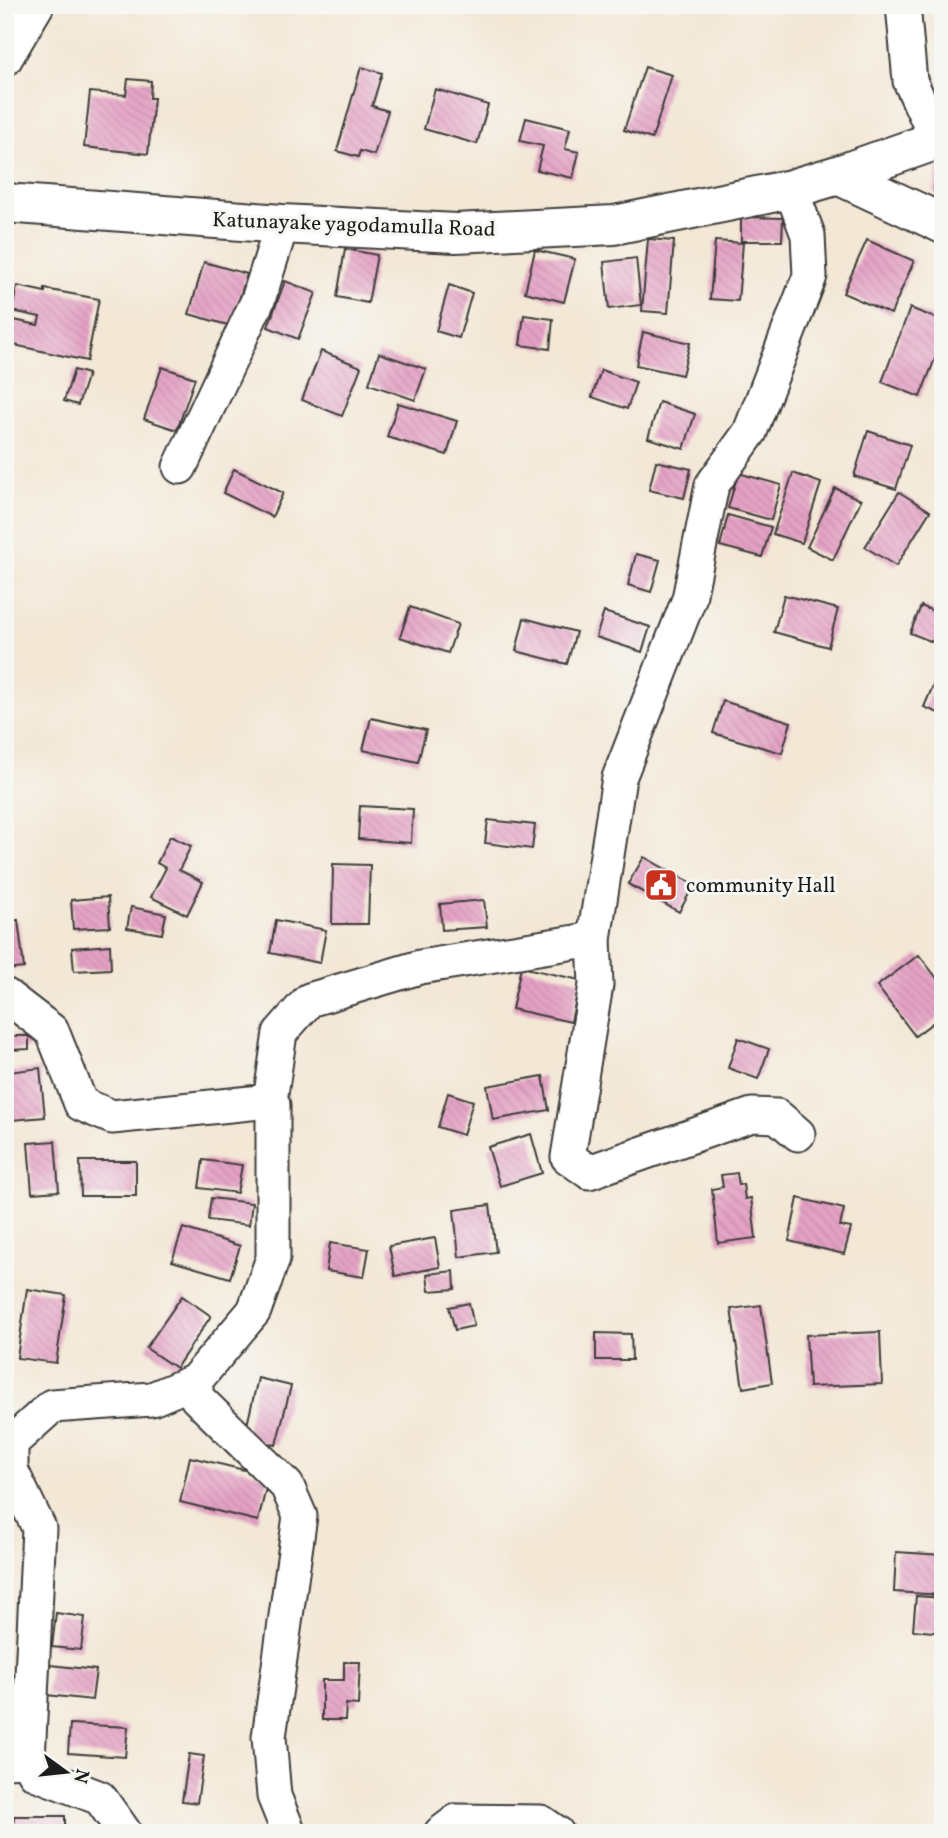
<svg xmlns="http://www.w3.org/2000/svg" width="948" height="1838" viewBox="0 0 948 1838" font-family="Vollkorn,serif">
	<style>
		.building { fill: url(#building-back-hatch) }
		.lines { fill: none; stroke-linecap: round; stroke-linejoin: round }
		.street-casing { stroke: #3c3a38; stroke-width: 37 }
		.secondary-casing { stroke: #3c3a38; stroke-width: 42 }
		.street { stroke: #fff; stroke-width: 33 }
		.secondary { stroke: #fff; stroke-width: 38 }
		.labels { text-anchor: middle; stroke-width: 6; stroke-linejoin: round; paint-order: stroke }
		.street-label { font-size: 21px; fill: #1c1c1c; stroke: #f6f6f2 }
		.poi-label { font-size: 21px; fill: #1c1c1c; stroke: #f6f6f2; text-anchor: start }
	</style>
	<defs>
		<pattern id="building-back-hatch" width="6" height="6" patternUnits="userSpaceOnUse" patternTransform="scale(1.75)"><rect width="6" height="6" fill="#e5a2c5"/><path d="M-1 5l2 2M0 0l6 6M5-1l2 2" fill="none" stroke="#c48ba9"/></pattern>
	</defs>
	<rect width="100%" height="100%" fill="#f6f6f2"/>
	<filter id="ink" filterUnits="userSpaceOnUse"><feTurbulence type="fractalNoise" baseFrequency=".0143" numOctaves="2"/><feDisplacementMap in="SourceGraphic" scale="14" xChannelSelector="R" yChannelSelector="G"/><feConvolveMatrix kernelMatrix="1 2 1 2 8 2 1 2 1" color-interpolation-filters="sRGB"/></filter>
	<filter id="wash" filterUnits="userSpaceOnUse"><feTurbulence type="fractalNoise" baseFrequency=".00686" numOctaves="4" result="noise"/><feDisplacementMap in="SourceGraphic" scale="28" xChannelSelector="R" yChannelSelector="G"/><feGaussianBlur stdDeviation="1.57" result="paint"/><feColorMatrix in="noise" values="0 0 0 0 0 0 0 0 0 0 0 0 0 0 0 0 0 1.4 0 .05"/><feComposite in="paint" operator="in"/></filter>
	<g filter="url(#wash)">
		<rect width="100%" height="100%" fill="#f3e7d5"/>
		<g id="blocks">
			<g class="building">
				<path d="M361,67l21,6 -10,33 16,5 -14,44 -14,-4 -2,6 -21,-6z"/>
				<path d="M645,67l27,8 -20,64 -28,-9z"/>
				<path d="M128,79l23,2 -1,17h4l-6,56 -64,-7 6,-55 36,3z"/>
				<path d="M435,89l53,16 -11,39 -53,-15z"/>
				<path d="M526,118l44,11 -5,20 14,3 -6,26 -36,-8 6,-24 -23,-5z"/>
				<path d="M940,155h3v39l-9,-2z"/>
				<path d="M741,217l42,1 -1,23h-41z"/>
				<path d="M648,239l26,2 -6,72 -26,-2z"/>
				<path d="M867,240l47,21 -23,53 -48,-21z"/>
				<path d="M715,241l28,2 -5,58 -28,-2z"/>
				<path d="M345,249l32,6 -9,48 -31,-6z"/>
				<path d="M535,250l40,9 -11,43 -39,-10z"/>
				<path d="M636,258l5,47 -32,4 -5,-47z"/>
				<path d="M204,262l43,12 -16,52 -42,-12z"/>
				<path d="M285,281l31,12 -18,46 -30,-12z"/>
				<path d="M449,285l23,8 -13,45 -23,-7z"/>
				<path d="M17,286l28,6v-3l54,10 -12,62 -82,-18 4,-24 29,6 2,-8 -28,-6z"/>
				<path d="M910,308l33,13v17l-23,59 -38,-15z"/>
				<path d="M524,315l29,4 -3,30 -30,-4z"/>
				<path d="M643,332l47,11 -8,32 -46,-10z"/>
				<path d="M321,351l40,16 -19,49 -40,-16z"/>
				<path d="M379,353l47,16 -11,31 -46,-16z"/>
				<path d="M162,367l33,11 -18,52 -33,-11z"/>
				<path d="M74,370l14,4 -10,31 -14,-4z"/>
				<path d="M601,370l35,12 -9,27 -35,-12z"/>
				<path d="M659,402l36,12 -11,35 -36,-11z"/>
				<path d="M398,403l59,18 -10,34 -60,-18z"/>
				<path d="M868,431l42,14 -14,44 -42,-13z"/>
				<path d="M656,461l35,8 -7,29 -35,-8z"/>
				<path d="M234,469l49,24 -11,24 -49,-24z"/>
				<path d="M738,473l43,12 -10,35 -43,-12z"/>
				<path d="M793,473l28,10 -19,60 -29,-9z"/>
				<path d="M835,488l26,12 -28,60 -26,-13z"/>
				<path d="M899,492l31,19 -34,55 -31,-19z"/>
				<path d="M728,515l43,12 -9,30 -42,-11z"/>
				<path d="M636,554l24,6 -9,32 -23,-7z"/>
				<path d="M784,595l54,14 -10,38 -54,-15z"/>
				<path d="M921,606l22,9v31l-33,-13z"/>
				<path d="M410,607l48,17 -10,29 -48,-16z"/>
				<path d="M604,612l46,15 -8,25 -46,-15z"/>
				<path d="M524,618l52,14 -9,32 -51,-13z"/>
				<path d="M937,676l6,3v36l-19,-8z"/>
				<path d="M723,701l68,21 -9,31 -69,-20z"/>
				<path d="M371,718l55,12 -8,32 -55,-12z"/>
				<path d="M360,806l53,3 -2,34 -53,-4z"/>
				<path d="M488,820l47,5 -3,24 -47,-6z"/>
				<path d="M170,836l21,10 -12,24 24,12 -16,33 -36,-18 15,-29 -9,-5z"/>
				<path d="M644,857l50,28 -15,27 -51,-28z"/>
				<path d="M333,864l37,1 -2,59h-36z"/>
				<path d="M108,897l2,30 -37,2 -2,-29z"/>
				<path d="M484,900l3,27 -45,3 -2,-26z"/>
				<path d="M131,907l35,7 -4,20 -35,-6z"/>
				<path d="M18,920l6,48 -19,2v-48z"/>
				<path d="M276,920l50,10 -6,33 -50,-10z"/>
				<path d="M110,945l1,24 -37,2 -2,-23z"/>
				<path d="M919,955l24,31v29l-28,21 -38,-50z"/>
				<path d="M521,967l59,13 -9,42 -59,-13z"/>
				<path d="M9,1036h20v13l-20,1z"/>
				<path d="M738,1038l31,11 -11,30 -30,-11z"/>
				<path d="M40,1068l5,49 -33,3 -4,-48z"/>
				<path d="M543,1076l6,34 -56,10 -6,-34z"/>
				<path d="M448,1093l25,8 -10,34 -25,-8z"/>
				<path d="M531,1134l11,39 -42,13 -12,-39z"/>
				<path d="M55,1141l4,50 -27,2 -4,-50z"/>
				<path d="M203,1160l39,5 -5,28 -38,-5z"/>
				<path d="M80,1161h56v35h-55z"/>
				<path d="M737,1173l2,12 4,-1 2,15 6,-1 5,40 -38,5 -6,-54 11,-2 -2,-12z"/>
				<path d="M211,1198l41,5 -3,22 -41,-5z"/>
				<path d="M798,1198l46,11 -4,17 11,2 -7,26 -55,-13z"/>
				<path d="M490,1205l6,47 -37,5 -5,-47z"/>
				<path d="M183,1228l57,18 -10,32 -58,-17z"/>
				<path d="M435,1238l5,29 -45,9 -6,-30z"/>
				<path d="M330,1243l39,6 -5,28 -38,-6z"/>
				<path d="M454,1271l1,18 -26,2 -2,-17z"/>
				<path d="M27,1289l39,6 -10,68 -39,-5z"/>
				<path d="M182,1296l29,20 -35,52 -30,-20z"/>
				<path d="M469,1303l5,23 -19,4 -6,-23z"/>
				<path d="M761,1305l11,78 -29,5 -12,-79z"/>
				<path d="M880,1332l2,52 -73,3 -3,-52z"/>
				<path d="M596,1333l35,1 1,26h-36z"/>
				<path d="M258,1378l33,8 -15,59 -32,-7z"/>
				<path d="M190,1457l79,19 -11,45 -78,-19z"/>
				<path d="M896,1552l47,3v40l-49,-3z"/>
				<path d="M916,1596l27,2v35l-30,-3z"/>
				<path d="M56,1613l29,4 -4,33 -29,-3z"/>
				<path d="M344,1662h16l-2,43 -12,-1 -1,16h-23v-40h22z"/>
				<path d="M50,1665l46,5 -4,30 -45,-5z"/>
				<path d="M70,1724l58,3 -3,30 -57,-4z"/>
				<path d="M189,1754l15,2 -7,47 -15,-2z"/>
				<path d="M14,1816h51v17h-52z"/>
			</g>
		</g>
	</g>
	<g filter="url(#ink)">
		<use href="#blocks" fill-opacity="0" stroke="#3c3a38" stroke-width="2"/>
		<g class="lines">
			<defs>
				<g id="street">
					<path d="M903,5l7,76 27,59"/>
					<path d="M5,59l32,-54"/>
					<path d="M180,467l78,-167 24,-76"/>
					<path d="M594,939l2,46 -28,172 21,15 163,-57 25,1 21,18"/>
					<path d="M5,995l47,36 29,73 31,13 158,-16 10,-68 29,-33 111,-33 174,-28 25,-161 70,-179 23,-114 38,-53 60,-156 -2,-41 -17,-46"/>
					<path d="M195,1381l2,17 90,88 13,30 -31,221 5,59 15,37"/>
					<path d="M28,1760l7,13 65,25 25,35"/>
					<path d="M5,1761l23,-1 11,-232 -28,-58v-27l41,-37 100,-7 43,-18 59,-70 19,-53v-153l-3,-4"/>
					<path d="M441,1833l16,-12 84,1 16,11"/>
				</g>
				<g id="secondary">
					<path d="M838,175l105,49"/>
					<path d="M5,203l277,21 174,9 158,-8 177,-36 47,-14 105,-37"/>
				</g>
			</defs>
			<use href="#street" class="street-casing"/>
			<use href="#secondary" class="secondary-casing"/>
			<use href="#street" class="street"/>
			<use href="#secondary" class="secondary"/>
		</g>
	</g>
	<defs>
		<symbol id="civic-square" viewBox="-11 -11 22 22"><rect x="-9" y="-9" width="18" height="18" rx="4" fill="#c8321e" stroke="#f6f6f2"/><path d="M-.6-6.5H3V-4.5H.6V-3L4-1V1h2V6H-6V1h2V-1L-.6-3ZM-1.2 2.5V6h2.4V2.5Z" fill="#fff"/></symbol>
	</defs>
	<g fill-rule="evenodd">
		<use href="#civic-square" x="642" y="866" width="38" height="38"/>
	</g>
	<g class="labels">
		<g class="street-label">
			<text transform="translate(354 224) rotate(2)" y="7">Katunayake yagodamulla Road</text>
		</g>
		<g class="poi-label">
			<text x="686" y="892">community Hall</text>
		</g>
	</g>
	<rect width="948" height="1838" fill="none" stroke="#f6f6f2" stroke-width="28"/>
	<g transform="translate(66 1772) rotate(105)" stroke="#f6f6f2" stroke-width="5" paint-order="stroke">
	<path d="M0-5L12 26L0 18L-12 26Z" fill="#1c1c1c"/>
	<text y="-10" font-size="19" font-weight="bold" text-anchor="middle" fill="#1c1c1c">N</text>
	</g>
</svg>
